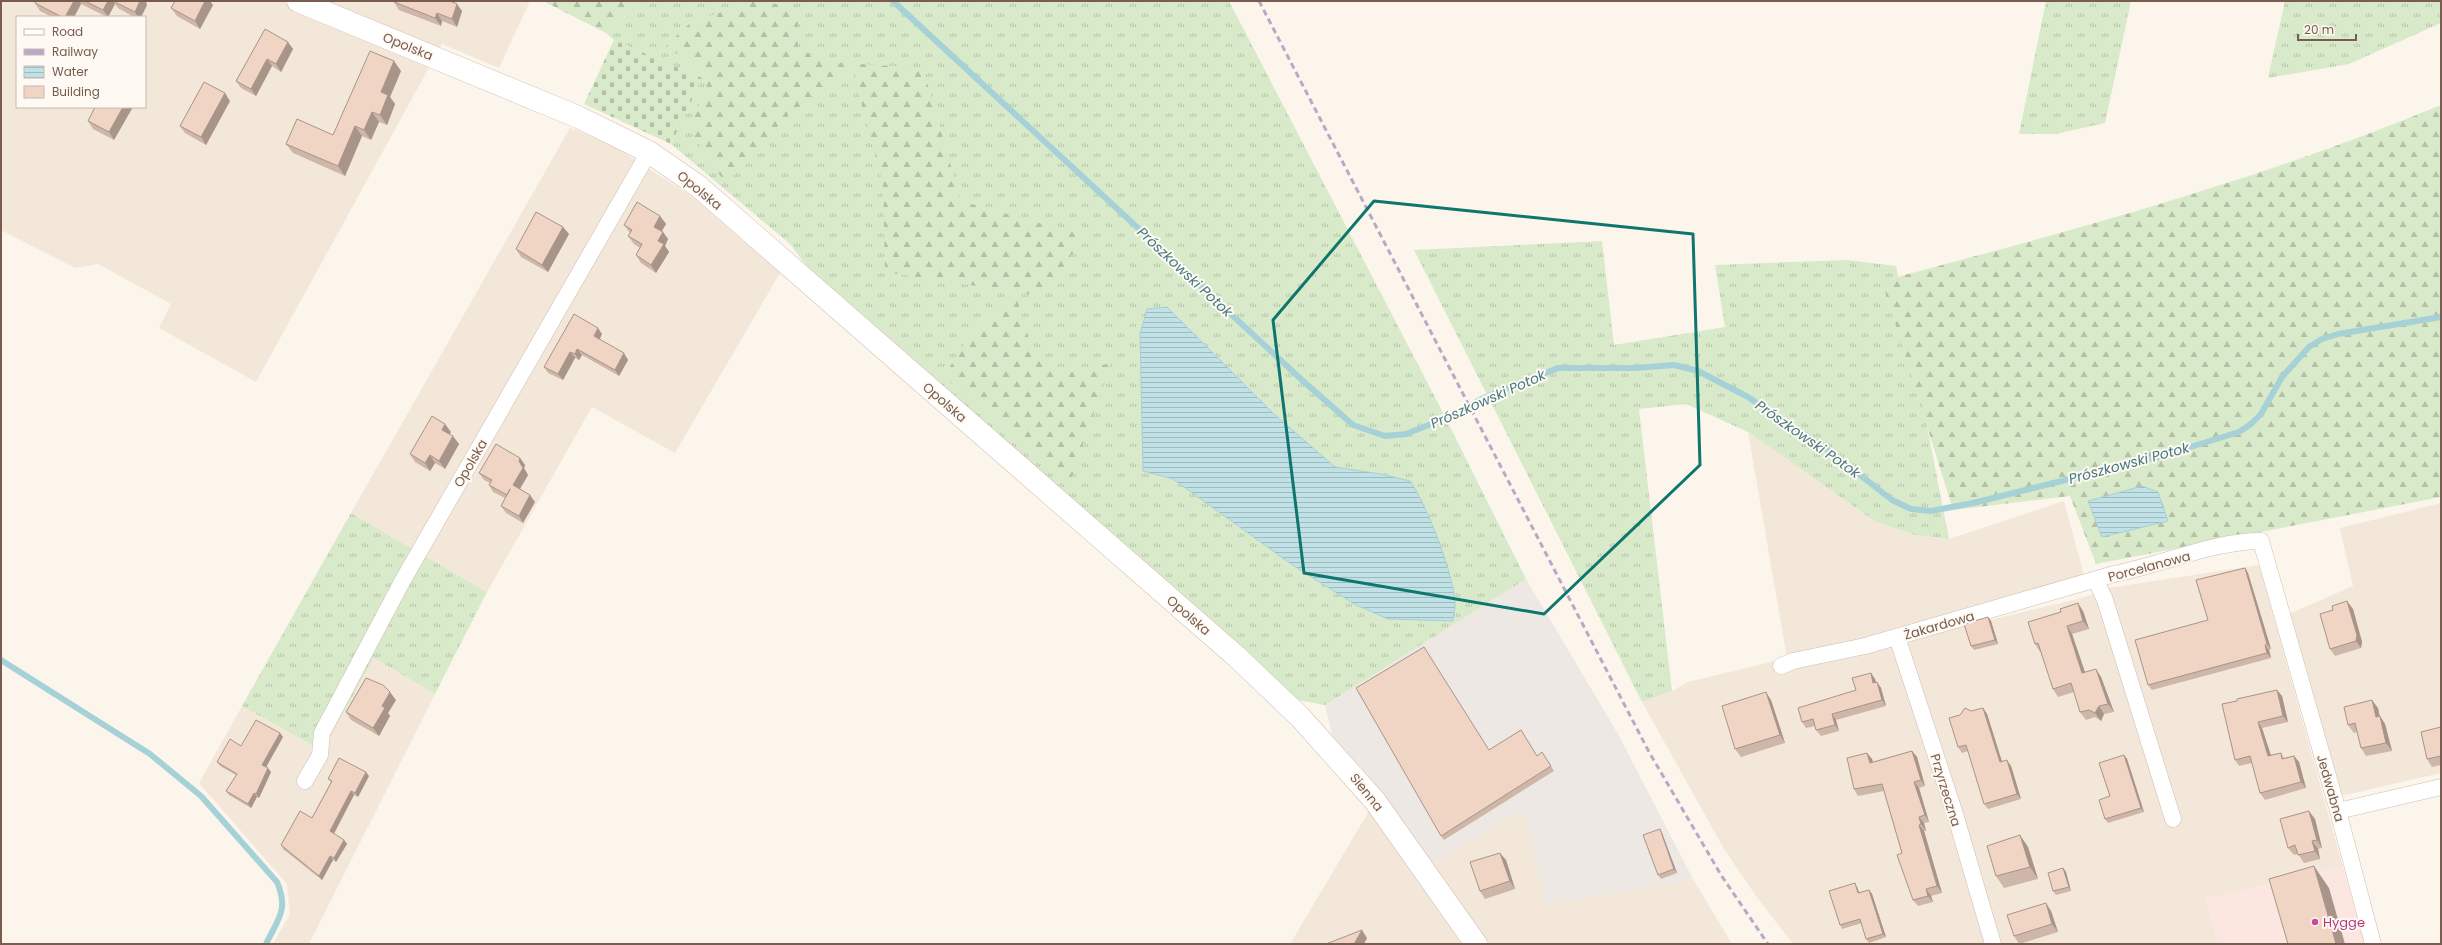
<svg xmlns="http://www.w3.org/2000/svg" width="2442" height="945" viewBox="0 0 2442 945" font-family="Poppins,sans-serif">
	<style>
		.residential { fill: #f3e7da; fill-rule: evenodd }
		.commercial { fill: #fbe7e0 }
		.industrial { fill: #eee8e4 }
		.grass { fill: url(#grass-tufts) }
		.forest { fill: url(#forest-firs) }
		.cemetery { fill: url(#cemetery-stones) }
		.water { fill: url(#water-rules); stroke: #a6d1d7 }
		.lines { fill: none; stroke-linecap: round; stroke-linejoin: round }
		.stream { stroke: #a6d1d7; stroke-width: 6 }
		.street-casing { stroke: #cebdb1; stroke-width: 17 }
		.secondary-casing { stroke: #d4bfb1; stroke-width: 23 }
		.street { stroke: #fff; stroke-width: 16 }
		.secondary { stroke: #fff; stroke-width: 22 }
		.rail { stroke: #b8a9c7; stroke-width: 3; stroke-dasharray: 6 4; stroke-linecap: butt }
		.wall { fill: #ceb6a9 }
		.shaded-wall { fill: #a89489 }
		.building { fill: #f0d4c4; stroke: #a89489 }
		.marked { fill: none; stroke: #0f766e; stroke-width: 3; stroke-linejoin: round }
		.hotel-dot { fill: #d1479c; stroke: #fef9f2; stroke-width: 1.5 }
		.labels { text-anchor: middle; stroke-width: 4; stroke-linejoin: round; paint-order: stroke }
		.street-label { font-size: 13px; fill: #775c4f; stroke: #fef9f2 }
		.hotel-label { font-size: 13px; fill: #b23c85; stroke: #fef9f2; text-anchor: start }
		.water-label { font-size: 14px; font-style: italic; fill: #457982; stroke: #fef9f2 }
	</style>
	<defs>
		<pattern id="grass-tufts" width="24" height="20" patternUnits="userSpaceOnUse"><rect width="24" height="20" fill="#d8eaca"/><path d="M3 7l-1-3M5 7V3M7 7l1-3M15 17l-1-3M17 17v-4M19 17l1-3" fill="none" stroke="#b4c1a6"/></pattern>
		<pattern id="forest-firs" width="22" height="20" patternUnits="userSpaceOnUse"><rect width="22" height="20" fill="#d8eaca"/><path d="M5 1l3.5 6h-7zM16 11l3.5 6h-7z" fill="#b4c1a6"/></pattern>
		<pattern id="cemetery-stones" width="16" height="16" patternUnits="userSpaceOnUse"><rect width="16" height="16" fill="#d8eaca"/><path d="M2 7V4a2 2 0 0 1 4 0v3zM10 15v-3a2 2 0 0 1 4 0v3z" fill="#b4c1a6"/></pattern>
		<pattern id="water-rules" width="6" height="5" patternUnits="userSpaceOnUse"><rect width="6" height="5" fill="#c0e1e6"/><path d="M0 2.5h6" fill="none" stroke="#a1babd"/></pattern>
	</defs>
	<rect width="100%" height="100%" fill="#fcf5eb"/>
	<g class="residential">
		<path d="M1,1h529l-31,67 -57,-24 -186,338 -97,-54 12,-24 -73,-40 -23,4 -74,-38zM17,17h128v90h-128z"/>
		<path d="M570,128l39,15 82,53 89,77 -105,180 -83,-46 -105,185 -136,-79z"/>
		<path d="M1748,432l128,90 39,13 34,4 115,-38 20,74 -196,56 63,186 1,18 34,109h-193l-37,-48 -32,-47 -82,-147 30,-11 16,-9 99,-24z"/>
		<path d="M2441,503v270l-100,23 -54,-181 66,-29 -13,-58z"/>
		<path d="M2259,565l84,302 -138,32 14,45h-217l-96,-300 21,-9 155,-37 27,-10z"/>
		<path d="M374,658l61,36 -126,250h-36l17,-30 -3,-30 -88,-101 43,-77 79,45z"/>
		<path d="M1375,801l50,68 98,-60 23,95 147,-25 39,65h-442z"/>
	</g>
	<path class="commercial" d="M2343,867l22,77h-146l-14,-45z"/>
	<path class="industrial" d="M1526,579l92,155 75,145 -147,25 -23,-95 -98,60 -88,-113 -12,-51z"/>
	<g class="grass">
		<path d="M638,1h591l211,406 86,172 -201,126 -27,-5 -54,-52 -405,-338 -48,-65 -120,-101 30,-66 -87,-38 -8,-7 25,-21z"/>
		<path d="M2046,1h85l-26,122 -49,11h-37z"/>
		<path d="M2285,1h156v22l-92,41 -81,14z"/>
		<path d="M1602,241l12,104 111,-18 -10,-62 132,-5 49,6 53,273 -34,-4 -39,-13 -128,-90 -62,-28 -47,5 33,282 -30,11 -228,-452z"/>
		<path d="M351,513l136,79 -52,102 -61,-36 -52,93 -80,-45z"/>
	</g>
	<g class="forest">
		<path d="M543,1h101l-38,32z"/>
		<path d="M755,1l43,6v42l32,13 93,6 38,133 125,35 -45,59 -26,-2 17,56 27,26 52,-12 -42,122 -125,-109 25,-40 46,-44 -130,-20 -2,-88 -32,-120 -66,54 -59,66 -37,-54 21,-53 -44,-31 25,-24z"/>
		<path d="M2441,105v392l-345,67 -26,-68 -117,14 -71,-229c189,-50 379,-101 559,-176z"/>
	</g>
	<path class="cemetery" d="M614,40l88,38 -31,66 -87,-40z"/>
	<g class="water">
		<path d="M1167,307l107,107 61,53 46,7 29,7c16,22 46,98 45,125 0,5 -2,10 -2,15l-65,-2 -32,-14 -65,-41 -118,-85 -30,-8 -3,-137 7,-25z"/>
		<path d="M2142,486l16,6 10,29 -66,16 -14,-36z"/>
	</g>
	<g class="lines">
		<g class="stream">
			<path d="M893,1l409,379 51,45 32,11 21,-2 53,-21 22,-14 77,-31h77l39,-3 24,6 50,26 80,53 64,50 19,9 20,2 42,-8 185,-46 81,-25 12,-8 10,-10 21,-37 27,-30 13,-8 16,-5 103,-17"/>
			<path d="M1,660l149,94 51,42 76,86c12,28 1,37 -11,62"/>
		</g>
		<defs>
			<g id="street">
				<path d="M2096,580l9,20 68,219"/>
				<path d="M1897,637l58,177 38,130"/>
				<path d="M1781,666l12,-5 72,-15 249,-72c48,-9 99,-33 147,-33l77,270 35,133"/>
				<path d="M305,781l15,-26 2,-22 81,-153 246,-428"/>
				<path d="M2338,811l103,-24"/>
			</g>
			<path id="secondary" d="M298,1l280,116 71,35 49,34 539,471 63,60 75,84 101,143"/>
		</defs>
		<use href="#street" class="street-casing"/>
		<use href="#secondary" class="secondary-casing"/>
		<use href="#street" class="street"/>
		<use href="#secondary" class="secondary"/>
		<path class="rail" d="M1259,1l390,751 72,123 47,69"/>
	</g>
	<g class="wall">
		<path d="M36,1h111l-1,2 1,2 -6,12h-7l-16,-9 -3,-4 -7,13h-1l-26,-13 -7,13h-22l-12,-6 -5,-8z"/>
		<path d="M452,1v1l10,9 -5,16 -15,-6 -1,5 -42,-16 -5,-8z"/>
		<path d="M213,5l-13,24 -23,-13 -6,-8z"/>
		<path d="M265,29l28,20 -12,23 -9,-6 -16,30 -15,-8 -5,-7z"/>
		<path d="M401,71l-11,26 5,7 -8,21 -8,-3 -8,18 -9,-4 -17,40 -52,-23 -7,-9 47,-9z"/>
		<path d="M230,101l-24,44 -21,-12 -5,-7z"/>
		<path d="M95,107l19,33 -21,-11 -5,-8z"/>
		<path d="M660,216l6,8 -4,7 6,8 -3,7 4,6 -13,21 -15,-10 -5,-8 4,-7 -6,-4 -6,-8 2,-3 -6,-8z"/>
		<path d="M563,227l6,7 -21,38 -27,-15 -5,-8z"/>
		<path d="M602,334l-2,5 28,21 -9,16 -37,-21 -3,5 -4,-2 -12,22 -15,-7 -4,-6z"/>
		<path d="M451,432l-2,2 10,10 -14,25 -10,-6 -5,8 -15,-9 -5,-8z"/>
		<path d="M520,458l5,7 -1,3 4,7 -8,14 15,13 -12,21 -17,-10 -5,-7 4,-8 -12,-6 -4,-7 1,-2 -6,-3 -5,-7z"/>
		<path d="M2245,568l3,5 23,76 -2,1 2,8 -119,32 -4,-5 60,-65z"/>
		<path d="M2353,609l9,33 -1,6 -26,8 -5,-7z"/>
		<path d="M2083,611l6,18 -17,5 13,39 16,4 13,35 -10,2 -3,7 -6,-4 -9,3 -6,-8 -6,-20 -16,5 -5,-8 -12,-37h-1l-5,-8z"/>
		<path d="M1988,617l3,4 7,23 -24,6 -3,-4z"/>
		<path d="M1871,673l4,6 1,3 5,6 5,18 -50,14 3,11 -18,5 -5,-6 -1,-4 -9,2 -4,-6 54,-32z"/>
		<path d="M2282,696l6,26 -26,6 9,27 10,-2 3,5 10,-2 5,6 7,26 -41,12 -5,-7 -8,-30 -13,3 -4,-6 -13,-56z"/>
		<path d="M396,700l-8,13 2,3 -11,20 -28,-16 -5,-8z"/>
		<path d="M1771,700l14,43 -44,14 -6,-8z"/>
		<path d="M1983,708l4,6 15,48 9,4 10,33 -33,10 -4,-5 -16,-53 -6,2 -4,-6 13,-36z"/>
		<path d="M2378,708l2,8 5,8 7,27 -26,5 -5,-8 -4,-16 -3,1 -6,-8z"/>
		<path d="M2441,727v38l-9,2 -5,-8z"/>
		<path d="M283,737l-17,30 5,5 -12,26 -2,-1 -6,11 -22,-13 -3,-4 10,-16 -16,-9 -3,-4 24,-16z"/>
		<path d="M1489,750l56,7 9,14 -110,69 -3,-4z"/>
		<path d="M1912,751l5,6 8,29 -6,2 10,34 -5,1 2,8h-2l18,62 -11,3 2,6 -15,4 -5,-6 -11,-47 -18,-62 -26,5 -4,-7 13,-36 5,6 1,3z"/>
		<path d="M2124,755l3,4 17,53 -36,11 -3,-4 5,-23z"/>
		<path d="M369,776l-11,21 -4,-2 -20,39 10,6 3,4 -11,18 -3,-2 -11,20 -39,-31 -2,-4 31,-27 19,-36 -3,-3z"/>
		<path d="M2315,819l7,29 -4,1 2,10 -16,4 -6,-9 -4,1 -6,-7z"/>
		<path d="M1662,833l15,40 -16,6 -3,-4z"/>
		<path d="M2028,847l10,32 -34,9 -8,-12z"/>
		<path d="M1506,860l9,29 -30,10 -5,-8z"/>
		<path d="M2063,868l3,4 5,19 -15,4 -3,-4z"/>
		<path d="M1857,887l2,6 10,-3 3,4 14,43 -17,6 -3,-4 -4,-16 -20,6 -2,-4z"/>
		<path d="M2051,911l7,21 -39,12 -5,-8z"/>
	</g>
	<g class="shaded-wall">
		<path d="M74,1h5l2,3 -7,13h-9z"/>
		<path d="M108,1h5l2,3 -7,13 -5,-7z"/>
		<path d="M140,1h7l-1,2 1,2 -6,12h-3l-3,-5z"/>
		<path d="M205,1h5l3,4 -13,24 -5,-8z"/>
		<path d="M457,4l5,7 -5,16 -5,-8z"/>
		<path d="M437,13l5,8 -1,5 -6,-8z"/>
		<path d="M288,42l5,7 -12,23 -5,-8z"/>
		<path d="M267,59l5,7 -16,30 -5,-7z"/>
		<path d="M394,61l7,10 -11,26 5,7 -8,21 -7,-10 1,-23z"/>
		<path d="M225,93l5,8 -24,44 -5,-8z"/>
		<path d="M123,107h10l-19,33 -5,-8z"/>
		<path d="M372,112l7,10 -8,18 -7,-10z"/>
		<path d="M355,126l7,10 -17,40 -7,-10z"/>
		<path d="M660,216l6,8 -6,10 -6,-7z"/>
		<path d="M563,227l6,7 -21,38 -6,-7z"/>
		<path d="M663,232l5,7 -3,7 4,6 -13,21 -5,-8 7,-24z"/>
		<path d="M598,328l4,6 -4,8 -4,-6z"/>
		<path d="M577,349l5,6 -3,5 -4,-6z"/>
		<path d="M570,352l5,6 -12,22 -5,-6z"/>
		<path d="M624,353l4,7 -9,16 -4,-6z"/>
		<path d="M445,424l6,8 -4,6 -5,-8z"/>
		<path d="M453,436l6,8 -14,25 -6,-8z"/>
		<path d="M430,455l5,8 -5,8 -5,-8z"/>
		<path d="M520,458l5,7 -1,3 4,7 -10,17 -5,-7 6,-24z"/>
		<path d="M530,495l5,7 -12,21 -4,-7z"/>
		<path d="M2245,568l3,5 23,76 -4,-5z"/>
		<path d="M2347,601l6,8 9,33 -1,6 -5,-7z"/>
		<path d="M2078,603l5,8 6,18 -6,-8z"/>
		<path d="M1988,617l3,4 7,23 -3,-4z"/>
		<path d="M2067,626l5,8 16,47 -6,-8z"/>
		<path d="M2265,645l4,5 2,8 -4,-5z"/>
		<path d="M2096,669l5,8 13,35 -6,-8z"/>
		<path d="M1871,673l4,6 3,10 -5,-6z"/>
		<path d="M1877,682l4,6 5,18 -4,-6z"/>
		<path d="M2277,690l5,6 6,26 -5,-6z"/>
		<path d="M390,692l6,8 -8,13 2,3 -11,20 -6,-8 9,-22z"/>
		<path d="M1766,692l5,8 14,43 -5,-8z"/>
		<path d="M2372,700l6,8 3,17 -5,-8z"/>
		<path d="M2099,706l5,8 -3,7 -6,-8z"/>
		<path d="M1983,708l4,6 17,54 -4,-6z"/>
		<path d="M1832,714l4,6 3,11 -4,-6z"/>
		<path d="M2380,716l5,8 7,27 -6,-8z"/>
		<path d="M2258,722l4,6 11,34 -5,-6z"/>
		<path d="M280,733l3,4 -18,32 -3,-4z"/>
		<path d="M1912,751l5,6 8,29 -4,-6z"/>
		<path d="M1867,753l5,6 3,11 -5,-7z"/>
		<path d="M2124,755l3,4 17,53 -3,-4z"/>
		<path d="M2294,756l5,6 7,26 -5,-6z"/>
		<path d="M2007,760l4,6 10,33 -4,-5z"/>
		<path d="M268,768l3,4 -12,26 -3,-4z"/>
		<path d="M366,772l3,4 -11,21 -3,-4z"/>
		<path d="M1914,782l5,6 10,34 -4,-7z"/>
		<path d="M351,791l3,4 -21,40 -3,-4z"/>
		<path d="M254,793l3,4 -6,11 -3,-4z"/>
		<path d="M2309,811l6,8 7,29 -5,-8z"/>
		<path d="M1919,817l5,6 2,8 -5,-7z"/>
		<path d="M1919,825l5,6 18,62 -5,-7z"/>
		<path d="M1660,829l2,4 15,40 -3,-4z"/>
		<path d="M2020,835l8,12 10,32 -8,-12z"/>
		<path d="M344,840l3,4 -11,18 -2,-4z"/>
		<path d="M2312,841l6,8 2,10 -5,-8z"/>
		<path d="M1500,853l6,7 9,29 -5,-8z"/>
		<path d="M330,856l3,4 -11,20 -3,-4z"/>
		<path d="M2314,866l15,22 16,56h-9z"/>
		<path d="M2063,868l3,4 5,19 -2,-4z"/>
		<path d="M1855,883l2,4 4,10 -3,-4z"/>
		<path d="M1926,889l5,7 2,6 -5,-6z"/>
		<path d="M1869,890l3,4 14,43 -3,-3z"/>
		<path d="M2046,903l5,8 7,21 -6,-8z"/>
		<path d="M1362,930l5,8 -3,6h-10z"/>
	</g>
	<g class="building">
		<path d="M36,1h38l-9,16h-3l-27,-14z"/>
		<path d="M85,1h23l-5,9z"/>
		<path d="M113,1h27l-5,11z"/>
		<path d="M175,1h30l-10,20 -24,-13z"/>
		<path d="M394,1h56l7,3 -5,15 -15,-6 -2,5 -41,-16z"/>
		<path d="M265,29l23,13 -12,22 -9,-5 -16,30 -15,-8z"/>
		<path d="M370,51l24,10 -13,31 7,3 -8,20 -8,-3 -8,18 -9,-4 -17,40 -52,-22 11,-25 36,16z"/>
		<path d="M204,82l21,11 -24,44 -21,-11z"/>
		<path d="M95,107h28l-14,25 -21,-11z"/>
		<path d="M637,202l23,14 -6,11 9,5 -5,9 6,3 -13,21 -15,-10 6,-11 -14,-8 4,-6 -8,-5z"/>
		<path d="M536,212l27,15 -21,38 -26,-16z"/>
		<path d="M574,314l24,14 -4,8 30,17 -9,17 -38,-21 -2,5 -5,-2 -12,22 -14,-7z"/>
		<path d="M432,416l13,8 -3,6 11,6 -14,25 -9,-6 -5,8 -15,-9z"/>
		<path d="M496,444l24,14 -1,3 4,7 -10,17 17,10 -11,21 -18,-10 9,-17 -3,6 -18,-10 3,-5 -13,-7z"/>
		<path d="M2245,568l22,76 -2,1 2,8 -119,32 -13,-45 73,-20 -12,-40z"/>
		<path d="M2347,601l10,34 -1,6 -26,8 -10,-35 13,-4 -1,-4z"/>
		<path d="M2078,603l5,18 -16,5 15,47 14,-4 12,35 -9,2 -4,7 -6,-3 -9,2 -9,-29 -18,6 -15,-46 -3,1 -7,-22 33,-10 -1,-3z"/>
		<path d="M1988,617l7,23 -24,6 -7,-22z"/>
		<path d="M1424,647l65,103 32,-20 16,26 5,-4 9,14 -110,70 -85,-148z"/>
		<path d="M1871,673l2,10 4,-1 5,18 -50,14 3,11 -19,5 -3,-11 -11,3 -4,-14 58,-18 -4,-12z"/>
		<path d="M366,678l17,7 7,7 -8,14 3,2 -12,20 -27,-16z"/>
		<path d="M2277,690l6,26 -25,6 10,34 13,-3 1,6 12,-3 7,26 -41,11 -10,-37 -15,4 -13,-56 15,-3v-2z"/>
		<path d="M1766,692l14,43 -45,14 -13,-43z"/>
		<path d="M2372,700l4,17 4,-1 6,27 -25,5 -6,-25 -7,2 -4,-18z"/>
		<path d="M1965,708l6,3 12,-3 17,54 7,-2 10,34 -33,10 -18,-59 -8,2 -9,-29 11,-3z"/>
		<path d="M256,720l24,13 -18,32 6,3 -12,26 -2,-1 -6,11 -22,-13 11,-17 -20,-12 13,-23 11,7z"/>
		<path d="M2441,727v29l-14,3 -6,-27z"/>
		<path d="M1912,751l9,29 -7,2 11,33 -6,2 2,7 -2,1 18,61 -11,3 2,7 -15,4 -16,-45 5,-2 -20,-69 -28,5 -7,-31 20,-5 3,10z"/>
		<path d="M2124,755l17,53 -36,11 -6,-19 11,-4 -11,-33z"/>
		<path d="M339,758l27,14 -11,21 -4,-2 -21,40 14,9 -10,18 -4,-2 -11,20 -38,-31 19,-34 12,7 20,-37 -4,-2z"/>
		<path d="M2309,811l8,29 -5,1 3,10 -17,4 -3,-10 -7,3 -8,-29z"/>
		<path d="M1660,829l14,40 -16,6 -15,-40z"/>
		<path d="M2020,835l10,32 -34,9 -9,-30z"/>
		<path d="M1500,853l10,28 -30,10 -10,-29z"/>
		<path d="M2314,866l22,78h-48l-19,-65z"/>
		<path d="M2063,868l6,19 -16,4 -5,-18z"/>
		<path d="M1855,883l3,10 11,-3 14,44 -17,5 -6,-20 -20,6 -11,-34z"/>
		<path d="M2046,903l6,21 -38,12 -7,-21z"/>
		<path d="M1362,930l-8,14h-28z"/>
	</g>
	<path class="marked" d="M1374,201l319,33 7,231 -156,149 -240,-41 -31,-253z"/>
	<circle class="hotel-dot" cx="2315" cy="922" r="4"/>
	<g class="labels">
		<g class="street-label">
			<text transform="translate(408 46) rotate(22)" y="5">Opolska</text>
			<text transform="translate(700 190) rotate(39)" y="5">Opolska</text>
			<text transform="translate(945 402) rotate(41)" y="5">Opolska</text>
			<text transform="translate(470 463) rotate(-60)" y="5">Opolska</text>
			<text transform="translate(2149 566) rotate(-15)" y="5">Porcelanowa</text>
			<text transform="translate(1189 615) rotate(41)" y="5">Opolska</text>
			<text transform="translate(1939 625) rotate(-16)" y="5">Żakardowa</text>
			<text transform="translate(2331 788) rotate(74)" y="5">Jedwabna</text>
			<text transform="translate(1946 790) rotate(73)" y="5">Przyrzeczna</text>
			<text transform="translate(1367 792) rotate(51)" y="5">Sienna</text>
		</g>
		<g class="hotel-label">
			<text x="2323" y="927">Hygge</text>
		</g>
		<g class="water-label">
			<text transform="translate(1185 272) rotate(43)" y="5">Prószkowski Potok</text>
			<text transform="translate(1488 399) rotate(-24)" y="5">Prószkowski Potok</text>
			<text transform="translate(1808 439) rotate(35)" y="5">Prószkowski Potok</text>
			<text transform="translate(2129 463) rotate(-15)" y="5">Prószkowski Potok</text>
		</g>
	</g>
	<rect width="2442" height="945" fill="none" stroke="#775c4f" stroke-width="4"/>
	<rect x="16" y="16" width="130" height="92" fill="#fef9f2" stroke="#c8bab1"/>
	<rect x="24" y="29" width="20" height="6" fill="#ffffff" stroke="#c8bab1"/>
	<text x="52" y="36" font-size="12" fill="#775c4f">Road</text>
	<rect x="24" y="49" width="20" height="6" fill="#b8a9c7" stroke="#c8bab1"/>
	<text x="52" y="56" font-size="12" fill="#775c4f">Railway</text>
	<rect x="24" y="66" width="20" height="12" fill="url(#water-rules)" stroke="#c8bab1"/>
	<text x="52" y="76" font-size="12" fill="#775c4f">Water</text>
	<rect x="24" y="86" width="20" height="12" fill="#f0d4c4" stroke="#c8bab1"/>
	<text x="52" y="96" font-size="12" fill="#775c4f">Building</text>
	<path d="M2298 34v6h58v-6" fill="none" stroke="#775c4f" stroke-width="2"/>
	<text x="2304" y="34" font-size="12" fill="#775c4f" stroke="#fef9f2" stroke-width="3" paint-order="stroke">20 m</text>
</svg>
